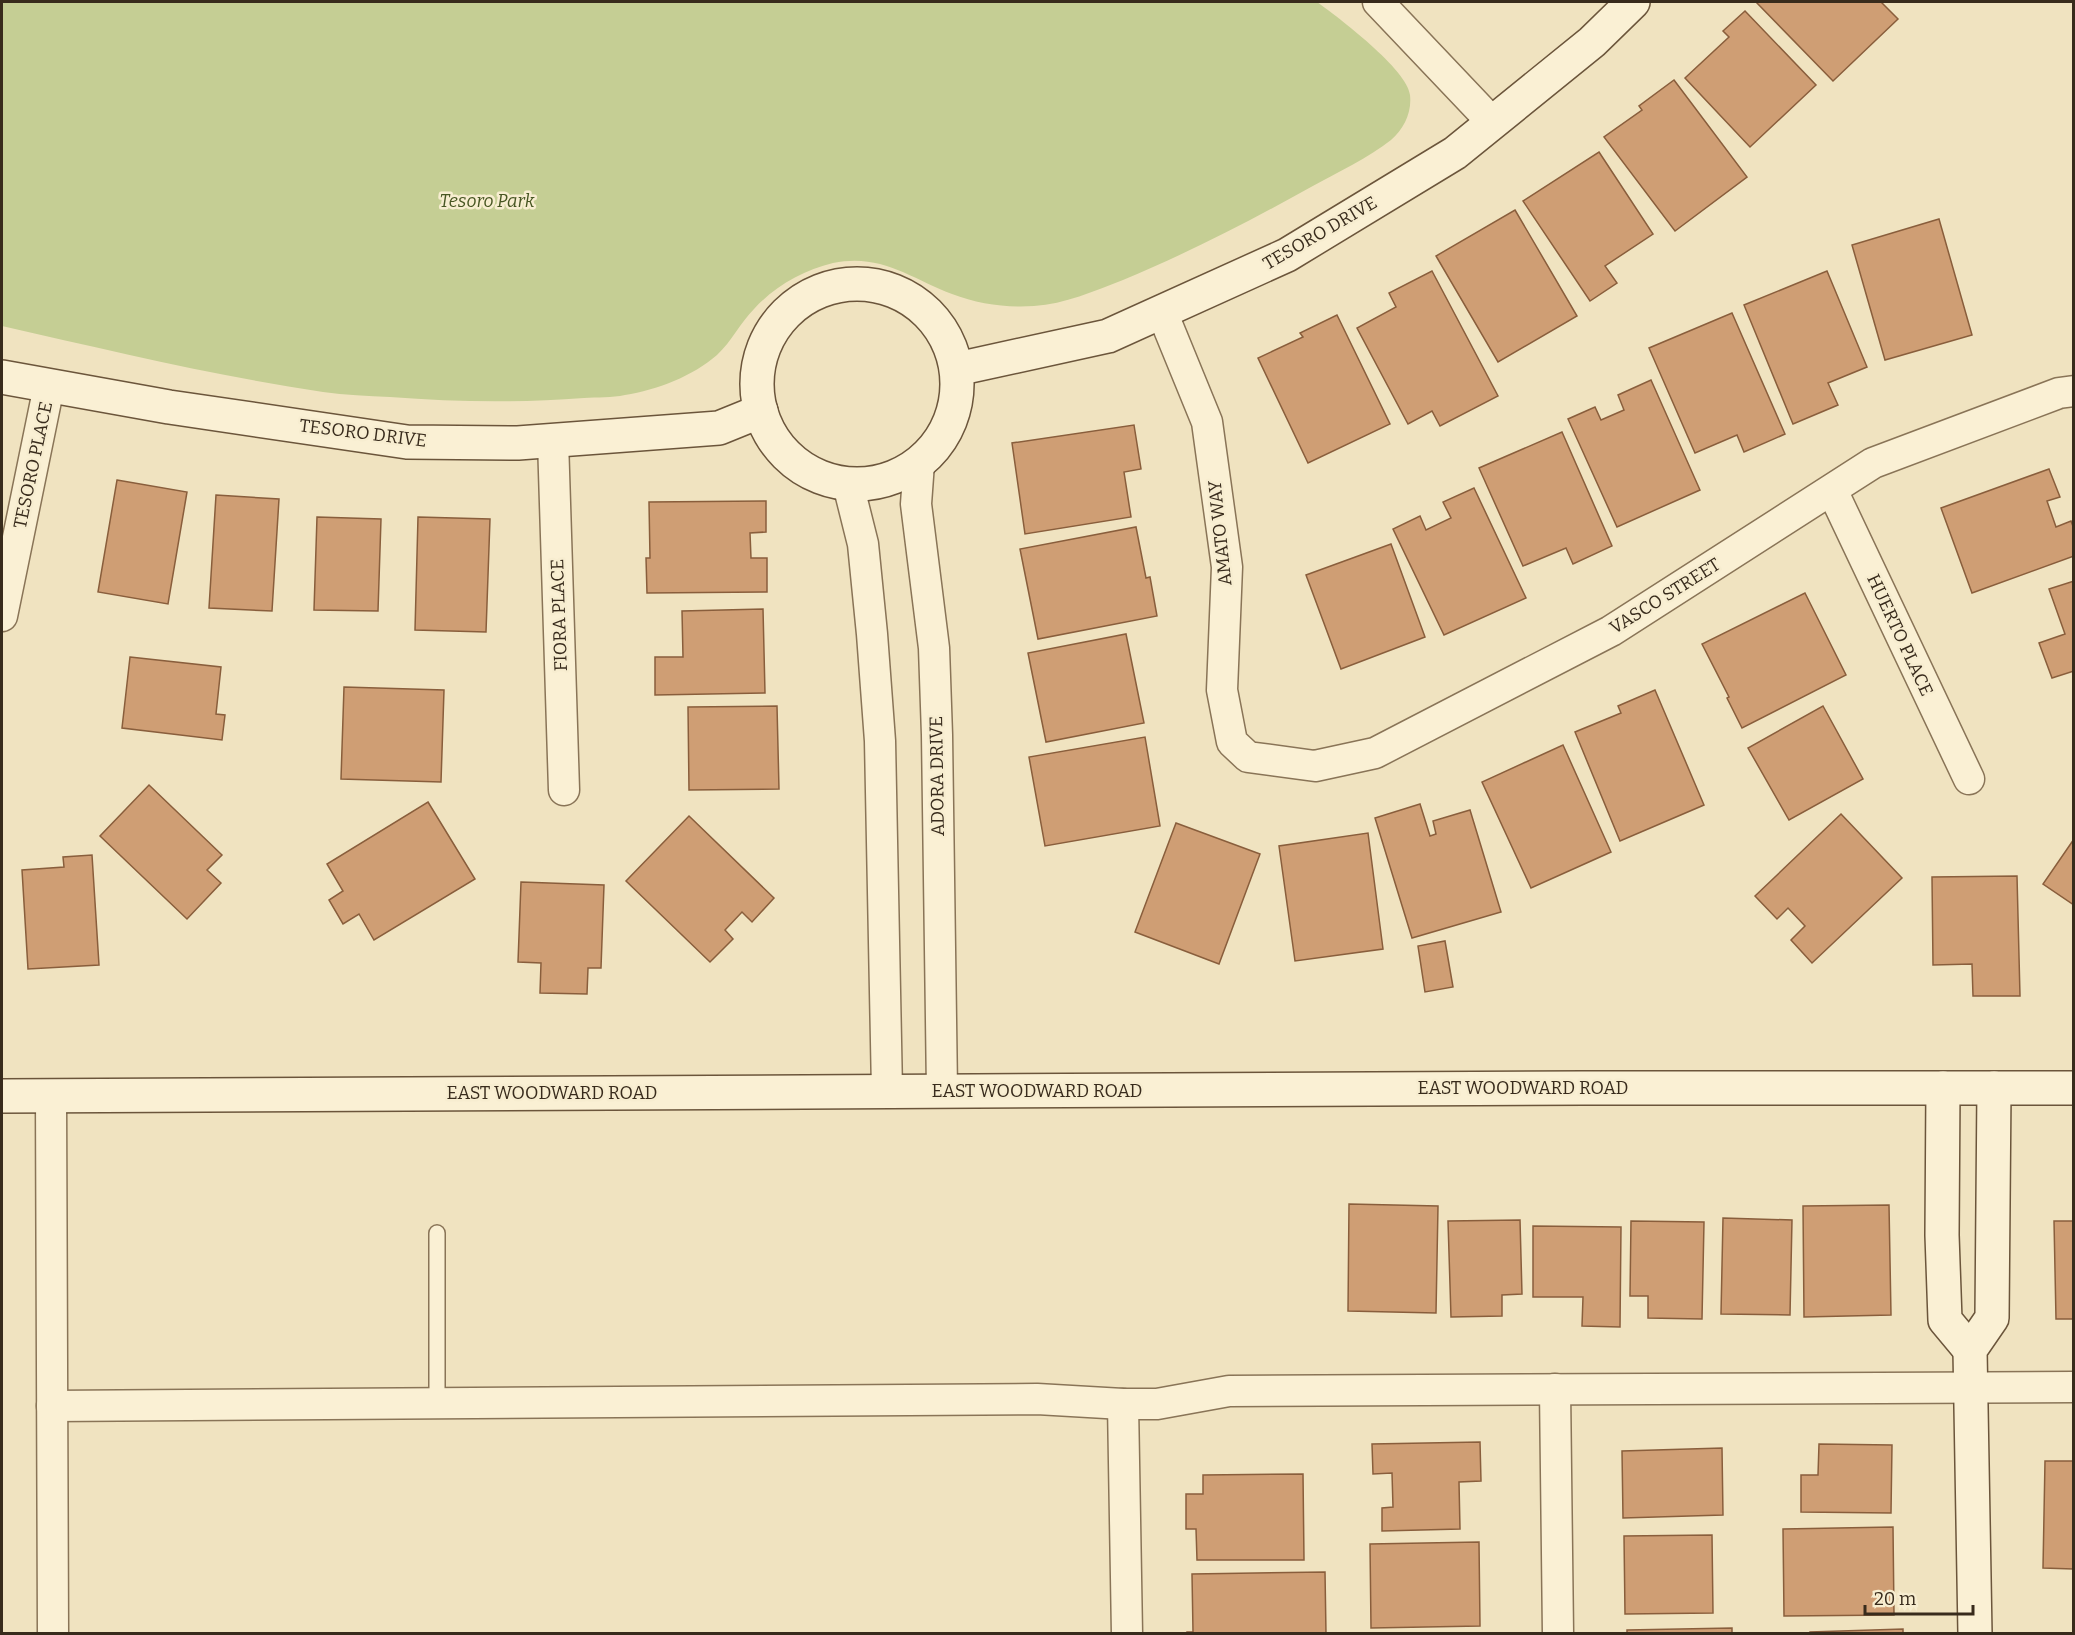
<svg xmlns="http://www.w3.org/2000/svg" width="2075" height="1635" viewBox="0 0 2075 1635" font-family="Bitter,serif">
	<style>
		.green { fill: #c5ce94 }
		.building { fill: #cf9e74; stroke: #895e3c; stroke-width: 1.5 }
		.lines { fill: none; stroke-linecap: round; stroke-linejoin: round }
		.lane-casing { stroke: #897457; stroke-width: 18 }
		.street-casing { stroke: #897457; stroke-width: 33 }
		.secondary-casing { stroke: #6b553b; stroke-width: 36 }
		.lane { stroke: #faf0d4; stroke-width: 15 }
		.street { stroke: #faf0d4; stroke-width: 30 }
		.secondary { stroke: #faf0d4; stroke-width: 33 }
		.labels { text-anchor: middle; stroke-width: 5; stroke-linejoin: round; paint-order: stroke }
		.park-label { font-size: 18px; font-style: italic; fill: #475622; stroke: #f7edd0 }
		.street-label { font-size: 18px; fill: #382b1c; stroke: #f7edd0 }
	</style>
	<rect width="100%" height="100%" fill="#f0e3c0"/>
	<path class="green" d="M2,2h1315c21,15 91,68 93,93 2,17 -6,34 -19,45 -21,17 -55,33 -80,47 -61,34 -123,66 -188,93 -29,11 -58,24 -89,26 -27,2 -56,-2 -82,-12 -42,-16 -71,-41 -119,-31 -30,7 -59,24 -79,46 -14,14 -22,32 -37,46 -24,21 -60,35 -92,40 -13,3 -28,2 -41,3 -65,5 -129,4 -194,-1 -22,-1 -45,-2 -67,-5 -108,-16 -215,-42 -321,-66z"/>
	<g class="building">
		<path d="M1756,2h125l17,17 -65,62z"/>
		<path d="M1745,11l71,74 -66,62 -65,-69 44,-41 -6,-6z"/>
		<path d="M1674,80l73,97 -72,54 -71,-94 38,-27 -3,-4z"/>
		<path d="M1599,152l54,82 -48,32 12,17 -27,18 -67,-100z"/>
		<path d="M1515,210l62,106 -79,46 -62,-106z"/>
		<path d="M1939,219l33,116 -87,25 -33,-115z"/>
		<path d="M1432,271l66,125 -58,30 -8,-15 -24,13 -51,-96 39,-21 -7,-14z"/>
		<path d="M1827,271l40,96 -39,16 10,22 -45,19 -49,-119z"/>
		<path d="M1732,313l53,121 -41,18 -7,-17 -42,18 -46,-105z"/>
		<path d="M1337,315l53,109 -82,39 -50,-105 45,-21 -3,-4z"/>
		<path d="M1651,380l49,110 -83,37 -49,-108 27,-12 6,13 23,-10 -6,-15z"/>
		<path d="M1134,425l7,44 -17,3 7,45 -106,17 -13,-91z"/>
		<path d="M1562,432l50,114 -39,18 -7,-16 -43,18 -44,-98z"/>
		<path d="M2049,469l11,28 -13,4 9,26 15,-6 3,8v27l-102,37 -31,-85z"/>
		<path d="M117,480l70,12 -19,112 -70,-12z"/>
		<path d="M1474,488l52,110 -82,37 -51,-106 27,-13 6,14 25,-12 -8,-16z"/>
		<path d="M216,495l63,4 -7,112 -63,-3z"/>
		<path d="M766,501v31l-16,1 1,25h16v34l-120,1 -1,-35h4l-1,-56z"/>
		<path d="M317,517l64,2 -3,92 -64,-1z"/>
		<path d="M418,517l72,2 -4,113 -71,-2z"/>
		<path d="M1136,527l10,51 4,-1 7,39 -119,23 -18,-90z"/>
		<path d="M1391,544l34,93 -84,32 -35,-94z"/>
		<path d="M2074,581v90l-22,7 -13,-35 26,-9 -16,-45z"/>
		<path d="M1805,593l41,82 -104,53 -15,-30 2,-1 -27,-53z"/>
		<path d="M763,609l2,84 -110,2v-38h28l-1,-46z"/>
		<path d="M1126,634l18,89 -98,19 -18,-89z"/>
		<path d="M130,657l91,10 -5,47 9,1 -3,25 -100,-12z"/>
		<path d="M344,687l100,3 -3,92 -100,-3z"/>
		<path d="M1655,690l49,115 -84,36 -45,-109 46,-19 -3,-7z"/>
		<path d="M777,706l2,83 -90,1 -1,-83z"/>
		<path d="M1823,706l40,73 -74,41 -41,-72z"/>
		<path d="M1145,737l15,89 -115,20 -16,-89z"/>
		<path d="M1563,745l48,107 -80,36 -49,-106z"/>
		<path d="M149,785l73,70 -15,15 14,13 -34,36 -87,-83z"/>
		<path d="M428,802l47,77 -101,61 -15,-26 -16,10 -14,-24 14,-9 -16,-27z"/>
		<path d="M1420,804l10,32 6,-2 -3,-13 37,-11 31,102 -89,26 -37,-120z"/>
		<path d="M1841,814l61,64 -90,85 -21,-23 14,-14 -17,-18 -11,11 -22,-23z"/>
		<path d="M689,816l85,82 -22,24 -10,-10 -17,18 8,9 -23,23 -84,-81z"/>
		<path d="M1176,823l84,31 -41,110 -84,-32z"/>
		<path d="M1368,833l15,116 -88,12 -16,-115z"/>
		<path d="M2074,839v66l-31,-21z"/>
		<path d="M92,855l7,110 -71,4 -6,-99 42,-3 -1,-10z"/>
		<path d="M2017,876l3,120h-47l-1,-32 -39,1 -1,-88z"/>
		<path d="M521,882l83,3 -3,83h-13l-1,26 -47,-1 1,-30 -23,-1z"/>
		<path d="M1445,941l8,46 -28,5 -7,-46z"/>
		<path d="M1349,1204l89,2 -2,107 -88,-2z"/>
		<path d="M1889,1205l2,110 -87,2 -1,-111z"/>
		<path d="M1723,1218l69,2 -2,95 -69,-1z"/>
		<path d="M1520,1220l2,74 -20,1v21l-51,1 -3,-96z"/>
		<path d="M1631,1221l73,1 -2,97 -54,-1v-22h-18z"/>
		<path d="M2054,1221h20v98h-18z"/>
		<path d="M1533,1226l88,1 -1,100 -38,-1 1,-29h-50z"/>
		<path d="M1480,1442l1,39 -22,1 1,47 -78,2v-23l11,-1 -1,-34 -19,1 -1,-30z"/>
		<path d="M1819,1444l73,1 -1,68 -90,-1v-37h17z"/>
		<path d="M1722,1448l1,67 -100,3 -1,-67z"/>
		<path d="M2045,1461h29l-1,108 -30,-1z"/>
		<path d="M1303,1474l1,86h-107l-1,-31h-10v-35h17v-19z"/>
		<path d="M1893,1527l1,88 -110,1 -1,-87z"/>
		<path d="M1712,1535l1,78 -88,1 -1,-78z"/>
		<path d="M1479,1542l1,84 -109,2 -1,-84z"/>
		<path d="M1325,1572l1,62h-139v-2h6l-1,-58z"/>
		<path d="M1732,1628v6h-105v-4z"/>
		<path d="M1903,1629v5h-93v-2z"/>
	</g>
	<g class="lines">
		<defs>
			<path id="lane" d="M437,1233v170"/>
			<g id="street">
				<path d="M1378,2l114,120"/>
				<path d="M1162,312l45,110 20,145 -5,123 10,52 16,15 67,9 60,-13 236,-122 262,-168 186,-70 15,-2"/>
				<path d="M553,440l11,350"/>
				<path d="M919,463l-3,41 18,144 3,87 5,356"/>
				<path d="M848,484l15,60 9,90 8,107 7,350"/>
				<path d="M1832,490l137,289"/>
				<path d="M2,616l47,-230"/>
				<path d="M51,1096l2,538"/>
				<path d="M1555,1389l3,245"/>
				<path d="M1123,1404l4,230"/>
				<path d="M52,1406l985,-7 86,5h34l72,-13 845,-4"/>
			</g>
			<g id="secondary">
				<circle cx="857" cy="384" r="100"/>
				<path d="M957,369l151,-33 179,-81 168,-102 137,-111 41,-40"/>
				<path d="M2,377l167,30 238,35 111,1 201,-15 42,-17"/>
				<path d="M1943,1088l-1,147 3,85 25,30"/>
				<path d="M2,1096l1582,-8h490"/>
				<path d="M1975,1634l-5,-284 22,-32 2,-230"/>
			</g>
		</defs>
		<use href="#lane" class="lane-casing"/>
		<use href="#street" class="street-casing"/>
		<use href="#secondary" class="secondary-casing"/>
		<use href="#lane" class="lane"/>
		<use href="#street" class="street"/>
		<use href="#secondary" class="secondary"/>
	</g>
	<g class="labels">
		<g class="park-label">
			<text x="487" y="207">Tesoro Park</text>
		</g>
		<g class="street-label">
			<text transform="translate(1320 233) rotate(-30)" y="6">TESORO DRIVE</text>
			<text transform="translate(363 433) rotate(7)" y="6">TESORO DRIVE</text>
			<text transform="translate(33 465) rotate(-78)" y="6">TESORO PLACE</text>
			<text transform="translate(1220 533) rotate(-96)" y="6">AMATO WAY</text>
			<text transform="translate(1665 596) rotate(-32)" y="6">VASCO STREET</text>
			<text transform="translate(559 615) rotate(-92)" y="6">FIORA PLACE</text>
			<text transform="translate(1900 635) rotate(65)" y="6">HUERTO PLACE</text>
			<text transform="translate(937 776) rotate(-91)" y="6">ADORA DRIVE</text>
			<text x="1523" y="1094">EAST WOODWARD ROAD</text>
			<text x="1037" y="1097">EAST WOODWARD ROAD</text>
			<text x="552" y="1099">EAST WOODWARD ROAD</text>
		</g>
	</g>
	<rect width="2075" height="1635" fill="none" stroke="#382b1c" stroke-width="6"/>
	<path d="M1865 1605v9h108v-9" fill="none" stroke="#382b1c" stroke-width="3"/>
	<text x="1874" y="1605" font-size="18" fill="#382b1c" stroke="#f7edd0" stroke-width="4.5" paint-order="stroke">20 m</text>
</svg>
